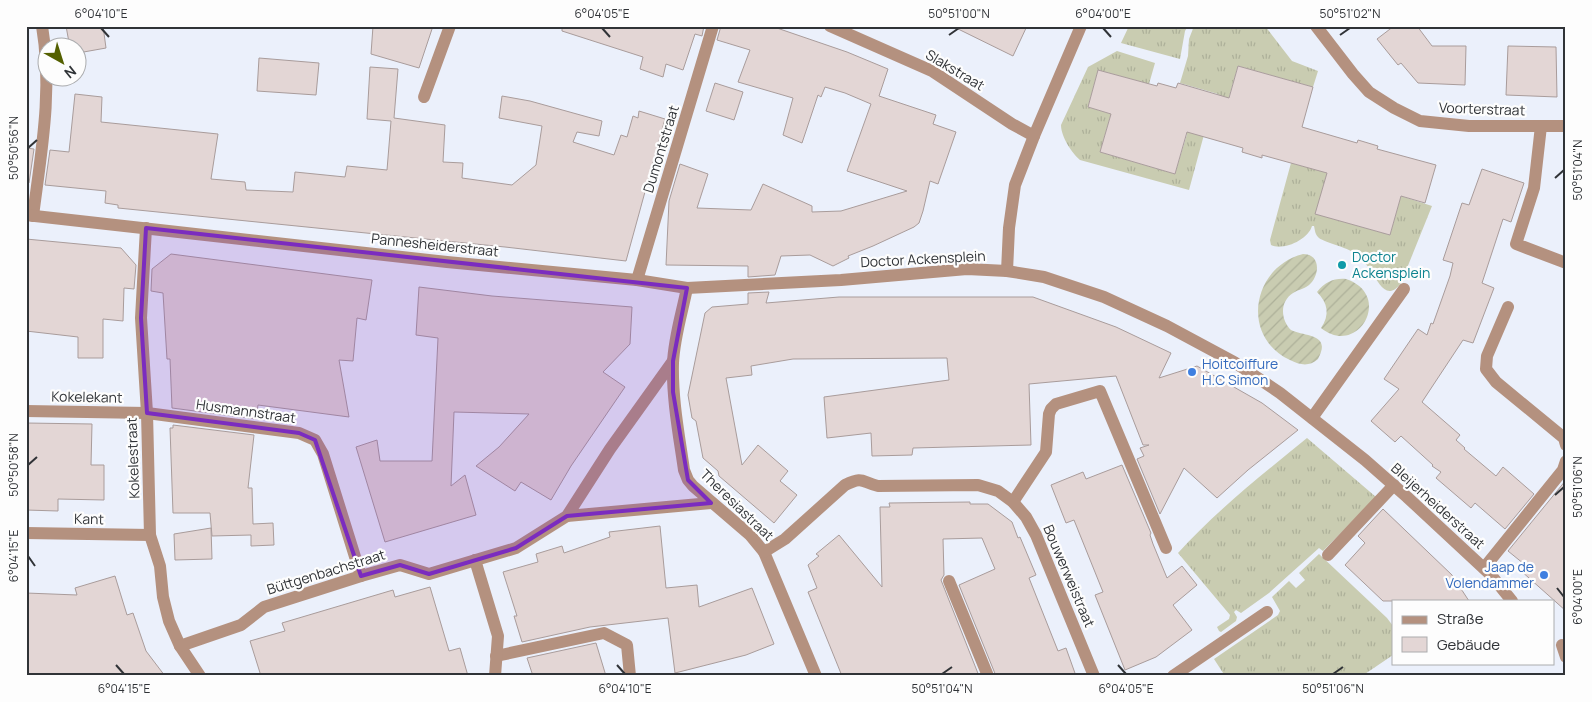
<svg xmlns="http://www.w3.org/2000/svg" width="1592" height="702" viewBox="0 0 1592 702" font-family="Manrope,sans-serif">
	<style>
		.grass { fill: url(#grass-tufts) }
		.garden { fill: url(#garden-furrows) }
		.building { fill: #e3d6d5; stroke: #a99c9b }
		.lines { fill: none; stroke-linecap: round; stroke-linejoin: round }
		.service { stroke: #b4917f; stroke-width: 12 }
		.pedestrian { stroke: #b4917f; stroke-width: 12 }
		.minor { stroke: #b4917f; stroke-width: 12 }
		.tertiary { stroke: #b4917f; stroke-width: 12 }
		.marked { fill: #7b2cbf; fill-opacity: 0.2; stroke: #7b2cbf; stroke-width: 4; stroke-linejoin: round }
		.ticks { fill: none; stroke: #303337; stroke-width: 2 }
		.culture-dot { fill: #0f9aa8; stroke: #fdfdfd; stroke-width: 2 }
		.shop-dot { fill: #3f7fe0; stroke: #fdfdfd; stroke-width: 2 }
		.labels { text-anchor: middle; stroke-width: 4.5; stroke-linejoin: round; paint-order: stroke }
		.street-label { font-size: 14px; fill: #303337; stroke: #fdfdfd }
		.culture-label { font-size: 14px; fill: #0d838f; stroke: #fdfdfd; text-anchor: start }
		.shop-label { font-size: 14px; fill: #366cbe; stroke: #fdfdfd; text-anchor: start }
		.neatline { fill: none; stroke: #303337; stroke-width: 2 }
		.ticks-label { font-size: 12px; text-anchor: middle; fill: #303337 }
	</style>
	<defs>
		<pattern id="grass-tufts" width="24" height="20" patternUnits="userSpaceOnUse" patternTransform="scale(1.25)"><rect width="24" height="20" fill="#c9ccb1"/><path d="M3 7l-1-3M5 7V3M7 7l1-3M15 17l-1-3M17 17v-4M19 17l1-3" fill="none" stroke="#adb099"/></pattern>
		<pattern id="garden-furrows" width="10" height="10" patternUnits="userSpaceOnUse" patternTransform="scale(1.25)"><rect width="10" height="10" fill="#c9ccb1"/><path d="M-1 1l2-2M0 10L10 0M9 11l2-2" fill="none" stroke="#adb099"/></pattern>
	</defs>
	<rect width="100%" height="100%" fill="#ebf0fb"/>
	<g class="grass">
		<path d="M1129,26h59l-3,5 -5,28 -59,-16z"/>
		<path d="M1194,26h71l27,35 26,10 -5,16 -75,-21 -11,38 -9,-10 -38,-11 8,-27 1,-17z"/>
		<path d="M1117,51l38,12 -6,21 -51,-14 -10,37 23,7 -11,38 75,22 12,-40 -20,-6 38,3 -16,59 -109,-30c-8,-7 -19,-23 -19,-35l27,-58z"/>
		<path d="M1312,161l35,18 -20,-6 -11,41 74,21 11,-39 31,10 -31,77c-14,19 -22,0 -30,-12 -4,-6 -9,-12 -15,-17 -9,-7 -34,-12 -38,-17 -3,-3 -3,-7 -4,-11h-2c-4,14 -29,25 -41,19l-1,-5 21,-77 19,5z"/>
		<path d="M1307,438l69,59 -53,54 -4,-3 -50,45 -28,20 -5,-3 -2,2 3,5 -1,4 -15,11 -2,-1 -2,-4 12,-8 1,-4 -52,-62c39,-43 85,-79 129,-115z"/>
		<path d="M1319,554l68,64 6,8v29l-31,21h-137l-11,-17 64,-44 2,-4 -8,-14 17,-16 7,7 9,-8 -6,-7z"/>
	</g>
	<g class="garden">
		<path d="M1303,254c17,0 17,19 8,29 -5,6 -12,6 -18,10 -14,9 -12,27 -2,37 14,7 41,3 27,29 -9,8 -18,6 -28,1 -50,-23 -38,-93 13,-106z"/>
		<path d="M1346,279c48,16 12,79 -25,49 9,-13 7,-25 -4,-36 8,-10 17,-14 29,-13z"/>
	</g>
	<g class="building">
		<path d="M66,26h37l3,22 -28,5v-5h-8z"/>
		<path d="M373,26h60l-14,42 -48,-14z"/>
		<path d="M562,26h142l-2,10 -7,-2 -12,36 -17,-6 -3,13 -23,-8 3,-12 -81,-26z"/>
		<path d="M721,26h50l76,26 41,17 -9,27 57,19 -3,9 23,8 -18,52 -8,-3 -7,30 -4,12 -5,4 -41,19 -25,10 1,2 -16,8 -23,-11 -29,1 -6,19 -27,2v-11l-82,-1 3,-64 11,-37 28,10 -11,34 54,2 12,-26 49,22v6l29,-1 66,-20 -60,-20 24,-67 -26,-11 -20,-6 -4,10 -3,-2 -16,48 -19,-8 10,-37 -55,-16 12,-32 -33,-10z"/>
		<path d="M952,26h75l-14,30z"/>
		<path d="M1394,26h23l15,20h34l-1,39 -47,-2 -17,-20 -3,2 -21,-26z"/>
		<path d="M1508,46l48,1 1,50 -51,-2z"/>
		<path d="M259,58l60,5 -3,32 -59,-4z"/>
		<path d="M1238,66l75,21 -11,40 55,16 1,-3 20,6 -1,3 59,16 -11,38 -24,-7 -11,39 -75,-21 12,-41 -65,-18v3l-20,-6 1,-4 -56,-16 -12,42 -75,-22 11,-38 -23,-7 10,-37 59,16 1,-3 18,5 2,-5 51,15z"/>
		<path d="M370,67l28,2 -4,49 51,7 -2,37 20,1 -1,15 50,7 24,-20 6,-39 -43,-8 3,-22 28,5 72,20 -3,15 -22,-4 -4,10 41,13 7,-20 6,2 6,-21 5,2 1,-7 26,8 -39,142 -121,-14 -387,-39v-3l-13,-2 1,-12 -61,-6 5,-35 19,2 6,-58 27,3 -1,25 117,12 -7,45 34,3 1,8 47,2 2,-20 50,5 2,-11 40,4 4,-49 -24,-2z"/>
		<path d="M715,83l28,9 -9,28 -28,-9z"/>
		<path d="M26,148l8,1 -5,34h-3z"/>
		<path d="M1482,169l42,14 -13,39 -8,-3 -21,64 12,5 -21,55 -10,-3 -41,62 38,33 -4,5 9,8 -1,1 32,27 7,-9 31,27 -29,35 -30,-26 -4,5 -35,-30 5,-6 -9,-6 1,-1 -32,-29 -6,6 -24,-21 28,-32 -15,-10 34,-50 9,6 4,-12 2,1 17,-48 3,-13 -10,-3 19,-57 7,2z"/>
		<path d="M26,239l95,9 15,17 -2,24 -10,-1 -1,33 -20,-2v39h-25v-21l-52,-6z"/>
		<path d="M171,254l201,26 -6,40 -9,-2 -4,43 -14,-1 10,57 -91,-12 -2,14 -84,-11 -2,-49h-3l-4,-66 -12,-2 1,-22z"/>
		<path d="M419,287l73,9 140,11 -2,37 -27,28 22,15 -54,79 -20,34 -30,-18 -6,9 -39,-25 23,-19 30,-33 -75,-2 -3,74 14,-11 11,40 -91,27 -29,-95 21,-7 3,21h52l6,-123 -22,-3z"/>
		<path d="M769,292l-3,11 73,-6h194l83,30 55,26 -12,25 38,-12 65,37 36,27 -50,40 -31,28 -33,-30 -24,46 -23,-55 7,-3 -4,-8 9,-3h-6l-27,-69 -87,8 2,61 -118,3 -1,7 -40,1 -1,-23 -44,5 -3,-41 125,-17 -2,-22 -154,1 -42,7 1,9 -26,3 16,87 16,-20 30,26 -8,10 17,14 -23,28 -55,-47 -1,-5 -15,-13 -7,-37 -4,-3 -4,-23 17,-82 7,-6 36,-3v-11z"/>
		<path d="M26,423l66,1 -1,41h13v35l-46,-1v12l-32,-1z"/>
		<path d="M173,425l81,10 -6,53h4l1,36 20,-1 1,22 -23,1v-11l-39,1 -2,-23h-37l-3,-85h3z"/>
		<path d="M1122,465l29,68 -1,2 3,9 14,34 15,-12 15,19 -24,20 19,25 -36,27 -31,13 -30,-75 8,-3 -29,-72 -8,3 -15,-38 32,-13 3,7z"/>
		<path d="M1566,480v131l-46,-41 4,-6 -16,-13z"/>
		<path d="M970,502v2h18l24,18 6,16 2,-1 16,38 -7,3 29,73 8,-3 10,28h-80l-37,-91 36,-16 -13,-31 -39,1 1,36 -3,5 38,96h-137l-34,-84 9,-4 -9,-23 11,-9 -3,-2 23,-19 43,52 -2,-80h10l-1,-4z"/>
		<path d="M1383,509l69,66 17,26h-86l-38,-36 20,-22 -7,-7z"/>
		<path d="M660,526l6,62 31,-3 2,22 53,-19 22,56 -28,11 -71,18 -7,-55 -78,9 -68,15 -8,-26h3l-14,-44 35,-10 -2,-8 26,-8 2,7 46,-16 -1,-5z"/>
		<path d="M211,528l1,31 -37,1 -1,-26z"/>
		<path d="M115,576l12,39 6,-2 13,38 19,25h-139v-83l51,2 -2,-7z"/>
		<path d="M430,587l19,64 11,-3 8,28h-207l-11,-35 35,-10 -3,-8 111,-33 2,7z"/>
		<path d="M596,643l10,33h-73l-6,-18z"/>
	</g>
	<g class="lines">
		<g class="service">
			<path d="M424,97l26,-71"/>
			<path d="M1541,126l-7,62 -18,56 50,19"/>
			<path d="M1508,307l-21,49 -1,13 10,13 68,56 2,7"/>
			<path d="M1013,502l33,-50 3,-38 2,-5 5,-5 44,-13 66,157"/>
			<path d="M1328,555l66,-70"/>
			<path d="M1484,568l79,-98 3,-9"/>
			<path d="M949,581l39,95"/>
			<path d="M496,656l108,-23 23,12 3,31"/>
			<path d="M1173,676l94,-64"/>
		</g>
		<path class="pedestrian" d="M1312,418l92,-129"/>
		<g class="minor">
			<path d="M830,26l102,45 80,53 22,12"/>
			<path d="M1316,26l37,48 16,18 25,16 26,13 49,5h97"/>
			<path d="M33,216c8,-63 20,-126 9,-190"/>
			<path d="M146,228l-5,90 6,95 3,122 10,31 3,31 6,24 11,25 20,30"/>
			<path d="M1007,271l2,-43 6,-43 19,-49 47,-110"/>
			<path d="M637,280l76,-254"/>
			<path d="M687,288c-5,25 -13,50 -14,75 -1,36 6,72 11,107l4,10 5,6 57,49 14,17 52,124"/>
			<path d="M26,411l121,2 152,20 16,7 8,14 38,122"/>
			<path d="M567,516l144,-13"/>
			<path d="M26,533l124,2"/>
			<path d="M764,552l21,-13 60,-54c19,-9 16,-3 33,1l100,-1 20,6 15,11 13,15 10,18 58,141"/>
			<path d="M475,560l23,76 -3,40"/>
			<path d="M180,646l61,-21 23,-18 97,-31 39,-11 29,9 87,-26 51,-32 43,-67 63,-88"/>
		</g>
		<g class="tertiary">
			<path d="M26,215l421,47 190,18 50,8 154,-8 126,-11 40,2 37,6 60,20 63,29 67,36 46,31 85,67 42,37 84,78 21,26"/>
			<path d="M1562,645l4,12"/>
		</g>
	</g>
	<path class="marked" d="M146,228l541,60 -14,73v31l15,88 23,23 -144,13 -51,32 -87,26 -29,-9 -39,11 -46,-136 -16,-7 -152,-20 -6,-95z"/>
	<path class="ticks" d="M101,28l8,9M602,28l8,9M1103,28l8,9M949,35l10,-7M1340,35l10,-7M28,148l9,-8M1555,178l9,-8M28,465l9,-8M1555,495l9,-8M28,556l7,10M1557,588l7,9M116,665l8,9M617,665l8,9M1118,665l8,9M942,674l10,-7M1333,674l10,-7"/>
	<circle class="culture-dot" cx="1342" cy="265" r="5"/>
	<g class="shop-dot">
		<circle cx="1192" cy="372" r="5"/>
		<circle cx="1544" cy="575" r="5"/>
	</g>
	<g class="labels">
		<g class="street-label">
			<text transform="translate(955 70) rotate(31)" y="5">Slakstraat</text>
			<text transform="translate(1482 109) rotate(2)" y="5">Voorterstraat</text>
			<text transform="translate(661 149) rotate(-73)" y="5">Dumontstraat</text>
			<text transform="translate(435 245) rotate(6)" y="5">Pannesheiderstraat</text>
			<text transform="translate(923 259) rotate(-3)" y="5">Doctor Ackensplein</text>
			<text transform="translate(87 397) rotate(1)" y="5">Kokelekant</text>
			<text transform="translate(246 411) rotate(8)" y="5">Husmannstraat</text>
			<text transform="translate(133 458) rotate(-92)" y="5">Kokelestraat</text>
			<text transform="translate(737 505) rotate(44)" y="5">Theresiastraat</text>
			<text transform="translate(1438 506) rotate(42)" y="5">Bleijerheiderstraat</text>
			<text transform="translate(89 519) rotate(1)" y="5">Kant</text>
			<text transform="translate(326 572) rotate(-17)" y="5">Büttgenbachstraat</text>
			<text transform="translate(1069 576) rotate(67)" y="5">Bouwerweistraat</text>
		</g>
		<g class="culture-label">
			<text x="1352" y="262">Doctor<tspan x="1352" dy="16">Ackensplein</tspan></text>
		</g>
		<g class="shop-label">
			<text x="1202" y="369">Hoitcoiffure<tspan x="1202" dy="16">H.C Simon</tspan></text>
			<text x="1534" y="572" text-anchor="end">Jaap de<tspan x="1534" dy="16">Volendammer</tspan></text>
		</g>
	</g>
	<rect width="1592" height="702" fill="none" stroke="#fdfdfd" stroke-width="55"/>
	<rect x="1392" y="600" width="162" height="65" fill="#fdfdfd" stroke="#abacae"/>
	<rect x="1402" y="616" width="25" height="8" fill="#b4917f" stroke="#abacae"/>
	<text x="1437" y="624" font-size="15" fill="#303337">Straße</text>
	<rect x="1402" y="637" width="25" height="15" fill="#e3d6d5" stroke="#abacae"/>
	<text x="1437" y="650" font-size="15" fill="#303337">Gebäude</text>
	<g transform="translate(62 62) rotate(141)"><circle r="24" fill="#fdfdfd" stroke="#abacae"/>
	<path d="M0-4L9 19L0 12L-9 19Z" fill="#546000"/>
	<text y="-8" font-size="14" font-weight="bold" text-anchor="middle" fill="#303337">N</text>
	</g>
	<rect x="28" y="28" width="1536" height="646" class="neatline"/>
	<g class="ticks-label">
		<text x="101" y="18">6°04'10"E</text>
		<text x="602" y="18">6°04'05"E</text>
		<text x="959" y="18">50°51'00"N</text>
		<text x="1103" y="18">6°04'00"E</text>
		<text x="1350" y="18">50°51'02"N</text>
		<text transform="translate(14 148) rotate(-90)" y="4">50°50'56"N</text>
		<text transform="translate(1578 170) rotate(-90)" y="4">50°51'04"N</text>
		<text transform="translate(14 465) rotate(-90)" y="4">50°50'58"N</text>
		<text transform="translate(1578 487) rotate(-90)" y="4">50°51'06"N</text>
		<text transform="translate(14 556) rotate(-90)" y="4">6°04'15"E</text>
		<text transform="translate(1578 597) rotate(-90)" y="4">6°04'00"E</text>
		<text x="124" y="693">6°04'15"E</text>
		<text x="625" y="693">6°04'10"E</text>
		<text x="942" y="693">50°51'04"N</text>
		<text x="1126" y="693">6°04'05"E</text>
		<text x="1333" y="693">50°51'06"N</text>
	</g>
</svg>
